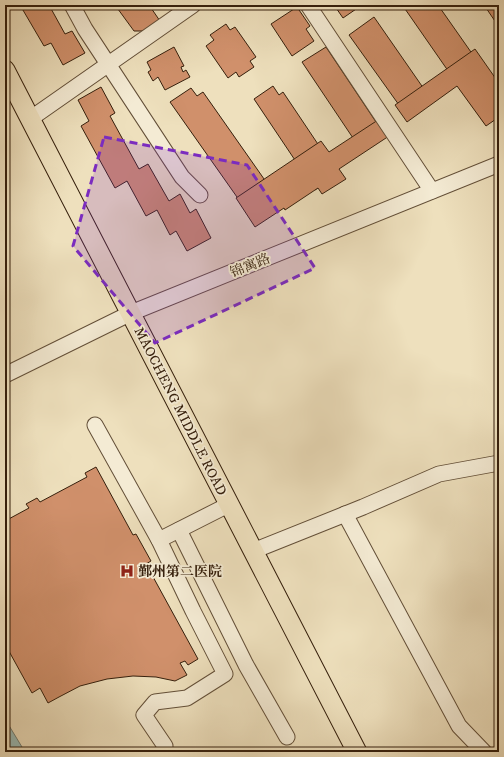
<svg xmlns="http://www.w3.org/2000/svg" width="504" height="757" viewBox="0 0 504 757" font-family="'IM FELL DW Pica','Noto Serif SC',serif">
	<style>
		.water { fill: #9bbcb7; stroke: #727d73 }
		.building { fill: #d0906b; stroke: #351f0c }
		.lines { fill: none; stroke-linecap: round; stroke-linejoin: round }
		.minor-casing { stroke: #634f38; stroke-width: 17 }
		.major-casing { stroke: #351f0c; stroke-width: 21 }
		.minor { stroke: #f4ebd4; stroke-width: 15 }
		.major { stroke: #eee0bd; stroke-width: 19 }
		.marked { fill: #7b2cbf; fill-opacity: 0.2; stroke: #7b2cbf; stroke-width: 3; stroke-dasharray: 8 5; stroke-linejoin: round }
		.labels { text-anchor: middle; stroke-width: 3.5; stroke-linejoin: round; paint-order: stroke }
		.street-label { font-size: 14px; fill: #351f0c; stroke: #f4ebd4 }
		.poi-label { font-size: 14px; font-weight: bold; fill: #351f0c; stroke: #f4ebd4; text-anchor: start }
	</style>
	<rect width="100%" height="100%" fill="#eee0bd"/>
	<filter id="stains"><feTurbulence type="fractalNoise" baseFrequency=".005" numOctaves="4"/><feColorMatrix values="0 0 0 0 .2 0 0 0 0 .09 0 0 0 0 .02 0 0 0 .5 -.17"/></filter>
	<radialGradient id="worn" r=".72"><stop offset=".6" stop-color="#630" stop-opacity="0"/><stop offset="1" stop-color="#630" stop-opacity=".3"/></radialGradient>
	<path class="water" d="M5,719l20,33h-20z"/>
	<g class="building">
		<path d="M20,5h29l16,29 7,-3 13,22 -22,12 -12,-22 -7,3z"/>
		<path d="M115,5h34l11,16 -14,10h-12z"/>
		<path d="M334,5h28l-19,13z"/>
		<path d="M404,5h34l61,87v23l-14,9 -82,-118z"/>
		<path d="M484,5h15v22z"/>
		<path d="M297,7l13,19 -4,3 8,12 -22,15 -21,-32z"/>
		<path d="M374,17l59,85 -24,17 -60,-84z"/>
		<path d="M226,24l4,6 5,-3 21,30 -6,4 4,6 -15,10 -3,-5 -8,6 -22,-32 8,-6 -4,-5z"/>
		<path d="M174,47l10,19 -3,1 2,5 3,-2 4,7 -25,13 -7,-13 -5,4 -5,-9 3,-2 -4,-8z"/>
		<path d="M326,47l58,87 -23,16 -59,-88z"/>
		<path d="M475,49l21,30h3v38l-13,9 -29,-40 -50,36 -12,-17z"/>
		<path d="M273,86l6,9 4,-3 55,82 -23,16 -61,-91z"/>
		<path d="M101,87l14,26 -5,3 29,53 9,-5 21,37 11,-7 10,19 6,-4 15,29 -24,13 -11,-20 -6,4 -13,-25 -11,6 -19,-35 -12,7 -34,-62 8,-5 -11,-21z"/>
		<path d="M191,88l6,8 6,-4 80,114 -27,18 -86,-122z"/>
		<path d="M378,120l11,16 -50,33 7,10 -24,15 -4,-6 -33,22 -1,-2 -29,19 -19,-29 85,-57 8,11z"/>
		<path d="M96,467l37,68 3,-1 15,27 -5,3 52,95 -10,6 -3,-4 -5,2 7,12 -12,6 -19,-4 -23,-1 -26,3 -27,7 -21,11 -11,6 -8,-15 -8,5 -27,-49v-123l24,-13 -3,-4 11,-6 3,4 47,-25 -2,-4z"/>
	</g>
	<g class="lines">
		<defs>
			<g id="minor">
				<path d="M72,5l13,24 97,148 18,18"/>
				<path d="M308,5l124,186"/>
				<path d="M30,119l163,-114"/>
				<path d="M5,375l126,-62 368,-149"/>
				<path d="M95,425l64,115 34,71 32,63 -38,24 -32,4 -11,13 21,31 -1,6"/>
				<path d="M345,514l114,212 25,26"/>
				<path d="M179,530l67,135 41,72"/>
				<path d="M159,540l71,-36"/>
				<path d="M253,551l110,-44 76,-33 60,-11"/>
			</g>
			<path id="major" d="M5,70l352,682"/>
		</defs>
		<use href="#minor" class="minor-casing"/>
		<use href="#major" class="major-casing"/>
		<use href="#minor" class="minor"/>
		<use href="#major" class="major"/>
	</g>
	<path class="marked" d="M104,137l143,28 68,103 -160,75 -82,-97z"/>
	<defs>
		<symbol id="hospital-bare" viewBox="-9 -9 18 18"><path d="M-5-5h3v3.5h4V-5h3V5h-3V1.5h-4V5h-3Z" fill="#8f2418" stroke="#f4ebd4" stroke-width="2.5" paint-order="stroke"/></symbol>
	</defs>
	<g fill-rule="evenodd">
		<use href="#hospital-bare" x="117" y="561" width="20" height="20"/>
	</g>
	<g class="labels">
		<g class="street-label">
			<text transform="translate(250 265) rotate(-22)" y="5">锦寓路</text>
			<text transform="translate(181 411) rotate(63)" y="5">MAOCHENG MIDDLE ROAD</text>
		</g>
		<g class="poi-label">
			<text x="138" y="576">鄞州第二医院</text>
		</g>
	</g>
	<rect width="504" height="757" fill="none" stroke="#eee0bd" stroke-width="20"/>
	<rect x="6" y="6" width="492" height="745" fill="none" stroke="#351f0c" stroke-width="2"/>
	<rect x="10" y="10" width="484" height="737" fill="none" stroke="#351f0c"/>
	<rect width="100%" height="100%" filter="url(#stains)"/>
	<rect width="100%" height="100%" fill="url(#worn)"/>
</svg>
